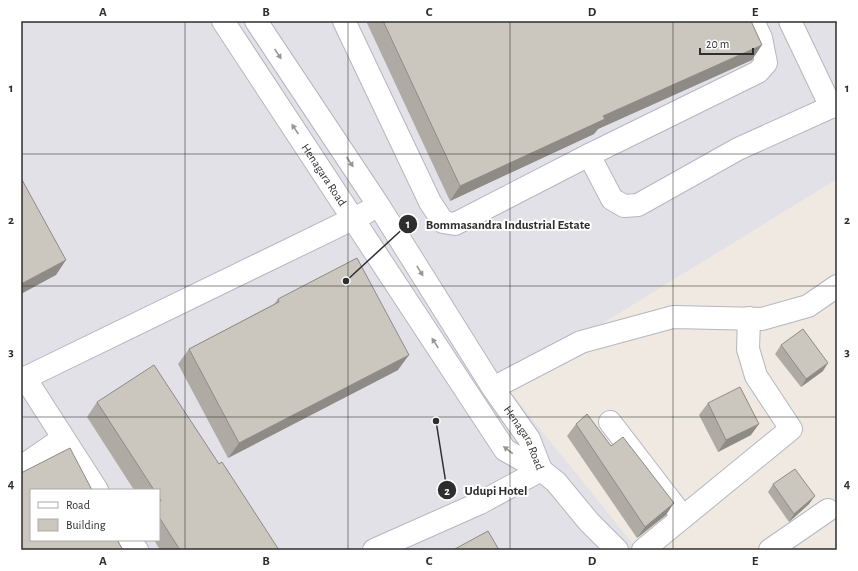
<svg xmlns="http://www.w3.org/2000/svg" width="858" height="571" viewBox="0 0 858 571" font-family="'Alegreya Sans',sans-serif">
	<style>
		.industrial { fill: #e3e1e8; fill-rule: evenodd }
		.lines { fill: none; stroke-linecap: round; stroke-linejoin: round }
		.minor-casing { stroke: #b4b7c1; stroke-width: 24 }
		.minor { stroke: #fff; stroke-width: 22 }
		.wall { fill: #afaba4 }
		.shaded-wall { fill: #8e8b86 }
		.building { fill: #cbc7bf; stroke: #8e8b86 }
		.oneway { fill: #969696 }
		.grid { fill: none; stroke: #2e2e2e; stroke-width: 1; stroke-opacity: 0.55 }
		.labels { text-anchor: middle; stroke-width: 4; stroke-linejoin: round; paint-order: stroke }
		.street-label { font-size: 12px; fill: #2e2e2e; stroke: #fff }
		.leader { fill: none; stroke: #2e2e2e; stroke-width: 1.5 }
		.callout-dot { fill: #2e2e2e; stroke: #fff; stroke-width: 1.5 }
		.mark-label { font-size: 12px; text-anchor: middle; font-weight: bold; fill: #fff }
		.callout-label { font-size: 13px; text-anchor: middle; font-weight: bold; fill: #2e2e2e; stroke: #fff; stroke-width: 4; stroke-linejoin: round; paint-order: stroke }
		.neatline { fill: none; stroke: #2e2e2e; stroke-width: 1.5 }
		.grid-label { font-size: 13px; text-anchor: middle; font-weight: bold; fill: #2e2e2e }
	</style>
	<rect width="100%" height="100%" fill="#efe9e1"/>
	<path class="industrial" d="M21,21h816v158l-333,205 134,166h-617zM31,490h128v50h-128z"/>
	<g class="lines">
		<defs>
			<g id="minor">
				<path id="s1" d="M223,21l282,429 36,20 15,12 33,40 28,28"/>
				<path id="s2" d="M256,21l123,185 114,182 36,51 12,31"/>
				<path d="M344,21l86,181 13,20 12,2 134,-69 169,-83 8,-9 -5,-25 -8,-17"/>
				<path d="M790,21l41,86 6,-3"/>
				<path d="M589,155l23,44 12,7 14,-1 100,-56 93,-42"/>
				<path d="M25,378l72,112"/>
				<path d="M21,380l346,-168"/>
				<path d="M493,388l88,-46 92,-25 89,2 46,-13 29,-20"/>
				<path d="M610,422l73,95"/>
				<path d="M21,467l42,-29"/>
				<path d="M130,540l7,10"/>
				<path d="M374,550l106,-47 61,-33"/>
				<path d="M643,550l148,-121 -35,-53 -8,-27 1,-31"/>
				<path d="M770,550l58,-40"/>
			</g>
		</defs>
		<use href="#minor" class="minor-casing"/>
		<use href="#minor" class="minor"/>
	</g>
	<g class="wall">
		<path d="M366,21h385l1,39 -154,69 -4,5 -144,67z"/>
		<path d="M278,299l120,71 -170,88 -50,-94 11,-15 85,-45z"/>
		<path d="M781,345l42,26 -22,16 -26,-33z"/>
		<path d="M97,402l122,62 60,86h-119l-6,-10h5v-50h-25l-47,-73z"/>
		<path d="M708,403l43,32 -33,17 -19,-37z"/>
		<path d="M576,424l35,22 55,69 -29,23 -70,-102z"/>
		<path d="M773,484l36,20 -20,18 -21,-30z"/>
	</g>
	<g class="shaded-wall">
		<path d="M762,45l-10,15 -154,69 -4,5 -144,67 10,-15 143,-70z"/>
		<path d="M66,260l-10,15 -35,19v-10z"/>
		<path d="M409,355l-11,15 -170,88 11,-15z"/>
		<path d="M828,363l-5,8 -22,16 5,-8z"/>
		<path d="M759,424l-8,11 -33,17 8,-12z"/>
		<path d="M815,496l-6,8 -20,18 5,-8z"/>
		<path d="M674,503l-8,12 -29,23 8,-11z"/>
	</g>
	<g class="building">
		<path d="M383,21h368l11,24 -159,71 2,3 -145,67z"/>
		<path d="M21,178l45,82 -45,24z"/>
		<path d="M357,258l52,97 -170,88 -50,-94 90,-47 -1,-3z"/>
		<path d="M803,329l25,34 -22,16 -25,-34z"/>
		<path d="M154,365l65,99 3,-2 57,88h-99l-21,-33v-15l2,-1 -2,-4v-7h-5l-57,-88z"/>
		<path d="M740,387l19,37 -33,16 -18,-37z"/>
		<path d="M587,414l24,32 12,-9 51,66 -29,24 -69,-103z"/>
		<path d="M70,448l22,42h-61v50h86l6,10h-102v-77z"/>
		<path d="M795,469l20,27 -21,18 -21,-30z"/>
		<path d="M488,531l11,19h-46z"/>
	</g>
	<defs><path id="oneway-solid" d="M-6-.8H1V-3.2L6.5 0L1 3.2V.8H-6Z"/></defs>
	<g class="oneway">
		<use href="#oneway-solid" transform="translate(278 54) rotate(56)"/>
		<use href="#oneway-solid" transform="translate(295 129) rotate(-124)"/>
		<use href="#oneway-solid" transform="translate(350 162) rotate(56)"/>
		<use href="#oneway-solid" transform="translate(420 271) rotate(58)"/>
		<use href="#oneway-solid" transform="translate(435 343) rotate(-123)"/>
		<use href="#oneway-solid" transform="translate(508 450) rotate(-142)"/>
	</g>
	<path class="grid" d="M185,21v529M348,21v529M510,21v529M673,21v529M21,154h816M21,286h816M21,417h816"/>
	<g class="labels">
		<g class="street-label">
			<text dy="4" stroke="none"><textPath href="#s1" startOffset="184">Henagara Road</textPath></text>
			<text dy="4" stroke="none"><textPath href="#s2" startOffset="496">Henagara Road</textPath></text>
		</g>
	</g>
	<path class="leader" d="M346 281L408 224M436 421L447 490"/>
	<g class="callout-dot">
		<circle cx="346" cy="281" r="4"/>
		<circle cx="436" cy="421" r="4"/>
		<circle cx="408" cy="224" r="10"/>
		<circle cx="447" cy="490" r="10"/>
	</g>
	<g class="mark-label">
		<text x="408" y="228">1</text>
		<text x="447" y="495">2</text>
	</g>
	<g class="callout-label">
		<text x="508" y="229">Bommasandra Industrial Estate</text>
		<text x="496" y="495">Udupi Hotel</text>
	</g>
	<rect width="858" height="571" fill="none" stroke="#ffffff" stroke-width="44"/>
	<rect x="30" y="489" width="130" height="52" fill="#ffffff" stroke="#ababab"/>
	<rect x="38" y="502" width="20" height="6" fill="#ffffff" stroke="#ababab"/>
	<text x="66" y="509" font-size="12" fill="#2e2e2e">Road</text>
	<rect x="38" y="519" width="20" height="12" fill="#cbc7bf" stroke="#ababab"/>
	<text x="66" y="529" font-size="12" fill="#2e2e2e">Building</text>
	<path d="M700 48v6h53v-6" fill="none" stroke="#2e2e2e" stroke-width="2"/>
	<text x="706" y="48" font-size="12" fill="#2e2e2e" stroke="#ffffff" stroke-width="3" paint-order="stroke">20 m</text>
	<rect x="22" y="22" width="814" height="527" class="neatline"/>
	<g class="grid-label">
		<text x="103" y="16">A</text>
		<text x="266" y="16">B</text>
		<text x="429" y="16">C</text>
		<text x="592" y="16">D</text>
		<text x="755" y="16">E</text>
		<text x="11" y="92">1</text>
		<text x="847" y="92">1</text>
		<text x="11" y="224">2</text>
		<text x="847" y="224">2</text>
		<text x="11" y="356">3</text>
		<text x="847" y="356">3</text>
		<text x="11" y="488">4</text>
		<text x="847" y="488">4</text>
		<text x="103" y="565">A</text>
		<text x="266" y="565">B</text>
		<text x="429" y="565">C</text>
		<text x="592" y="565">D</text>
		<text x="755" y="565">E</text>
	</g>
</svg>
